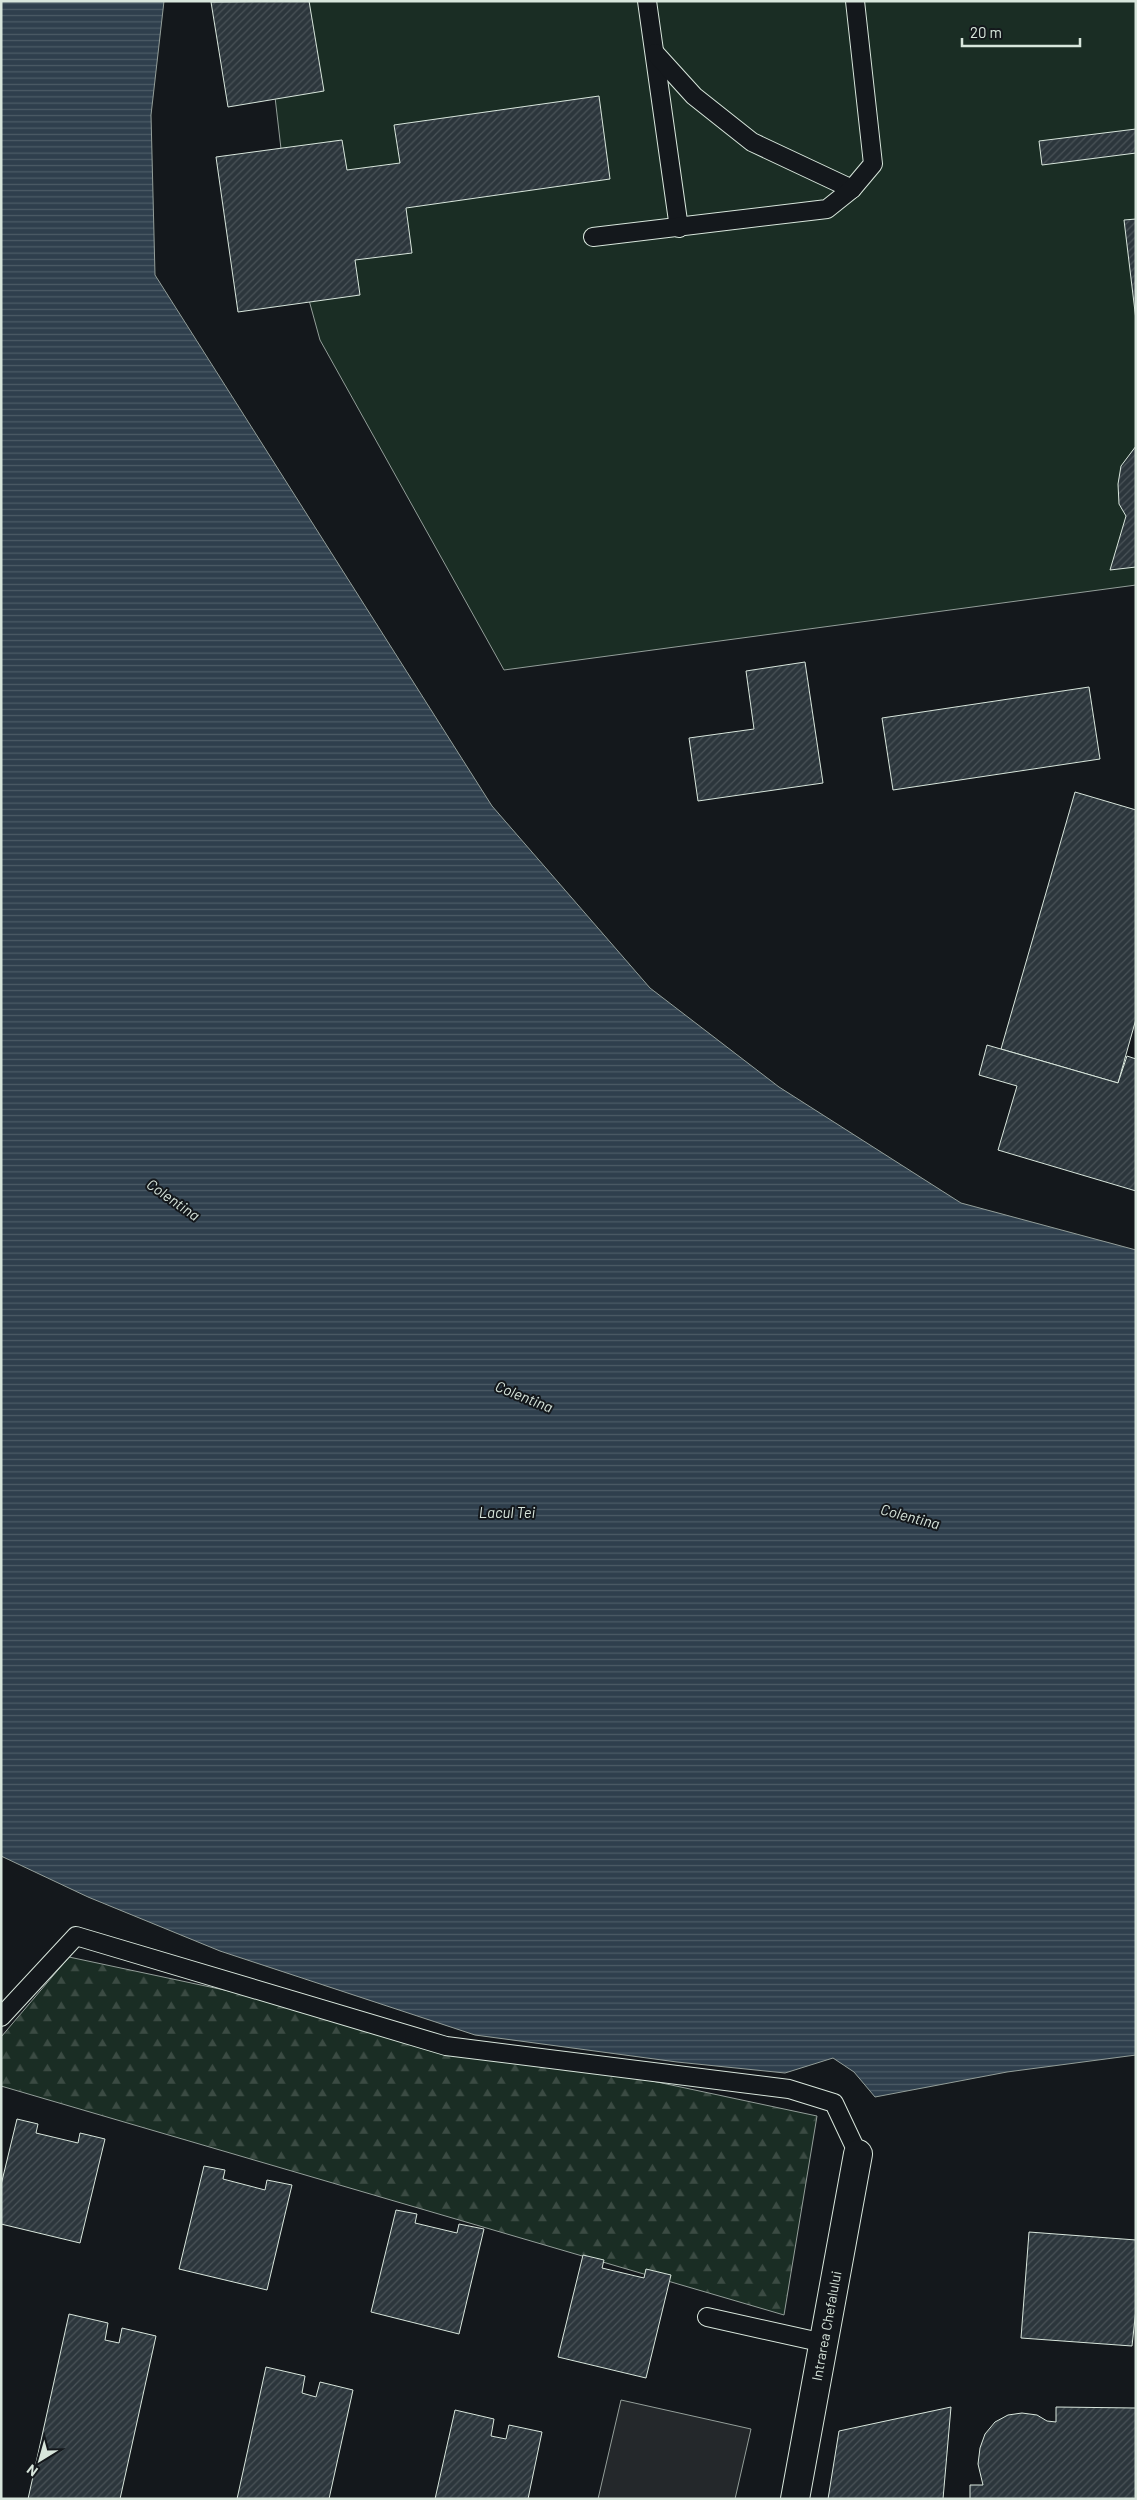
<svg xmlns="http://www.w3.org/2000/svg" width="1137" height="2500" viewBox="0 0 1137 2500" font-family="Barlow,sans-serif">
	<style>
		.grass { fill: #1a2d24; stroke: #939e99 }
		.forest { fill: url(#forest-firs); stroke: #939e99 }
		.parking { fill: #24282b; stroke: #939e99 }
		.water { fill: url(#water-rules); stroke: #939e99 }
		.building { fill: url(#building-hatch); stroke: #d8e6dc }
		.lines { fill: none; stroke-linecap: round; stroke-linejoin: round }
		.service-casing { stroke: #d8e6dc; stroke-width: 20 }
		.minor-casing { stroke: #d8e6dc; stroke-width: 30 }
		.service { stroke: #14181c; stroke-width: 18 }
		.minor { stroke: #14181c; stroke-width: 28 }
		.labels { text-anchor: middle; stroke-width: 4; stroke-linejoin: round; paint-order: stroke }
		.street-label { font-size: 14px; fill: #d8e6dc; stroke: #14181c }
		.water-label { font-size: 15px; font-style: italic; fill: #d8e6dc; stroke: #14181c }
	</style>
	<defs>
		<pattern id="forest-firs" width="22" height="20" patternUnits="userSpaceOnUse" patternTransform="scale(1.25)"><rect width="22" height="20" fill="#1a2d24"/><path d="M5 1l3.5 6h-7zM16 11l3.5 6h-7z" fill="#3b4b43"/></pattern>
		<pattern id="water-rules" width="6" height="5" patternUnits="userSpaceOnUse" patternTransform="scale(1.25)"><rect width="6" height="5" fill="#2f3f4d"/><path d="M0 2.5h6" fill="none" stroke="#4c5b66"/></pattern>
		<pattern id="building-hatch" width="6" height="6" patternUnits="userSpaceOnUse" patternTransform="scale(1.25)"><rect width="6" height="6" fill="#2c363c"/><path d="M-1 1l2-2M0 6l6-6M5 7l2-2" fill="none" stroke="#4a5358"/></pattern>
	</defs>
	<rect width="100%" height="100%" fill="#14181c"/>
	<path class="grass" d="M273,1h863v584l-632,85 -184,-330 -29,-105 -24,-207z"/>
	<path class="forest" d="M69,1957l748,159 -33,199 -783,-229v-49z"/>
	<path class="parking" d="M621,2400l130,29 -16,70h-137z"/>
	<path class="water" d="M1,1h163l-13,114 4,160 337,531 158,182 129,99 182,116 175,47v805l-129,17 -132,25 -21,-25 -21,-14 -48,15 -108,-11 -202,-27 -255,-84 -132,-54 -87,-41z"/>
	<g class="building">
		<path d="M309,1l15,90 -96,16 -17,-105z"/>
		<path d="M599,96l11,83 -204,29 6,45 -57,7 5,35 -122,17 -22,-155 126,-17 5,30 53,-7 -6,-38z"/>
		<path d="M1136,129v24l-94,12 -3,-24z"/>
		<path d="M1136,219v101l-12,-100z"/>
		<path d="M1136,446v121l-26,3 16,-54 -7,-12 -1,-20 3,-18z"/>
		<path d="M805,662l18,121 -125,18 -9,-63 65,-9 -8,-58z"/>
		<path d="M1089,687l11,72 -207,31 -11,-72z"/>
		<path d="M1075,792l61,18v209l-18,64 -117,-34z"/>
		<path d="M987,1045l131,38 9,-27 9,3v132l-138,-41 19,-64 -38,-11z"/>
		<path d="M17,2119l21,5 -2,9 42,10 2,-10 25,6 -25,104 -79,-19v-39z"/>
		<path d="M204,2166l21,4 -2,9 42,11 2,-10 25,5 -25,105 -88,-21z"/>
		<path d="M396,2210l21,4 -2,9 42,10 2,-9 25,5 -25,105 -88,-22z"/>
		<path d="M1029,2232l107,8v69l-4,37 -111,-8z"/>
		<path d="M583,2255l21,5 -2,8 42,10 2,-9 25,6 -25,103 -88,-21z"/>
		<path d="M69,2314l39,9 -3,17 14,3 3,-15 34,8 -36,163h-92z"/>
		<path d="M266,2367l39,9 -3,17 14,4 4,-15 33,8 -24,109h-92z"/>
		<path d="M951,2407l-8,92h-115l11,-68z"/>
		<path d="M1056,2407l80,1v91h-166v-14h13l-5,-21 2,-16 5,-14 10,-12 13,-7 14,-2 15,2 10,6 9,1z"/>
		<path d="M455,2410l39,9 -3,17 15,3 3,-14 33,7 -14,67h-93z"/>
	</g>
	<g class="lines">
		<defs>
			<g id="service">
				<path d="M647,1l32,227"/>
				<path d="M655,53l39,43 58,46 100,47"/>
				<path d="M593,237l234,-28 25,-20 21,-25 -18,-163"/>
				<path d="M1,2017l75,-81 370,110 343,43 45,14 24,51"/>
				<path d="M707,2317l117,26"/>
			</g>
			<g id="minor">
				<path id="s1" d="M795,2499l63,-345"/>
			</g>
		</defs>
		<use href="#service" class="service-casing"/>
		<use href="#minor" class="minor-casing"/>
		<use href="#service" class="service"/>
		<use href="#minor" class="minor"/>
	</g>
	<g class="labels">
		<g class="street-label">
			<text dy="5" stroke="none"><textPath href="#s1" startOffset="176">Intrarea Chefalului</textPath></text>
		</g>
		<g class="water-label">
			<text transform="translate(173 1200) rotate(35)" y="5">Colentina</text>
			<text transform="translate(524 1397) rotate(22)" y="5">Colentina</text>
			<text x="507" y="1518">Lacul Tei</text>
			<text transform="translate(910 1517) rotate(15)" y="5">Colentina</text>
		</g>
	</g>
	<rect width="1137" height="2500" fill="none" stroke="#d8e6dc" stroke-width="5"/>
	<g transform="translate(40 2460) rotate(217)" stroke="#14181c" stroke-width="4" paint-order="stroke">
	<path d="M0-4L9 19L0 12L-9 19Z" fill="#d8e6dc"/>
	<text y="-8" font-size="14" font-weight="bold" text-anchor="middle" fill="#d8e6dc">N</text>
	</g>
	<path d="M962 38v8h118v-8" fill="none" stroke="#d8e6dc" stroke-width="2.5"/>
	<text x="970" y="38" font-size="15" fill="#d8e6dc" stroke="#14181c" stroke-width="4" paint-order="stroke">20 m</text>
</svg>
